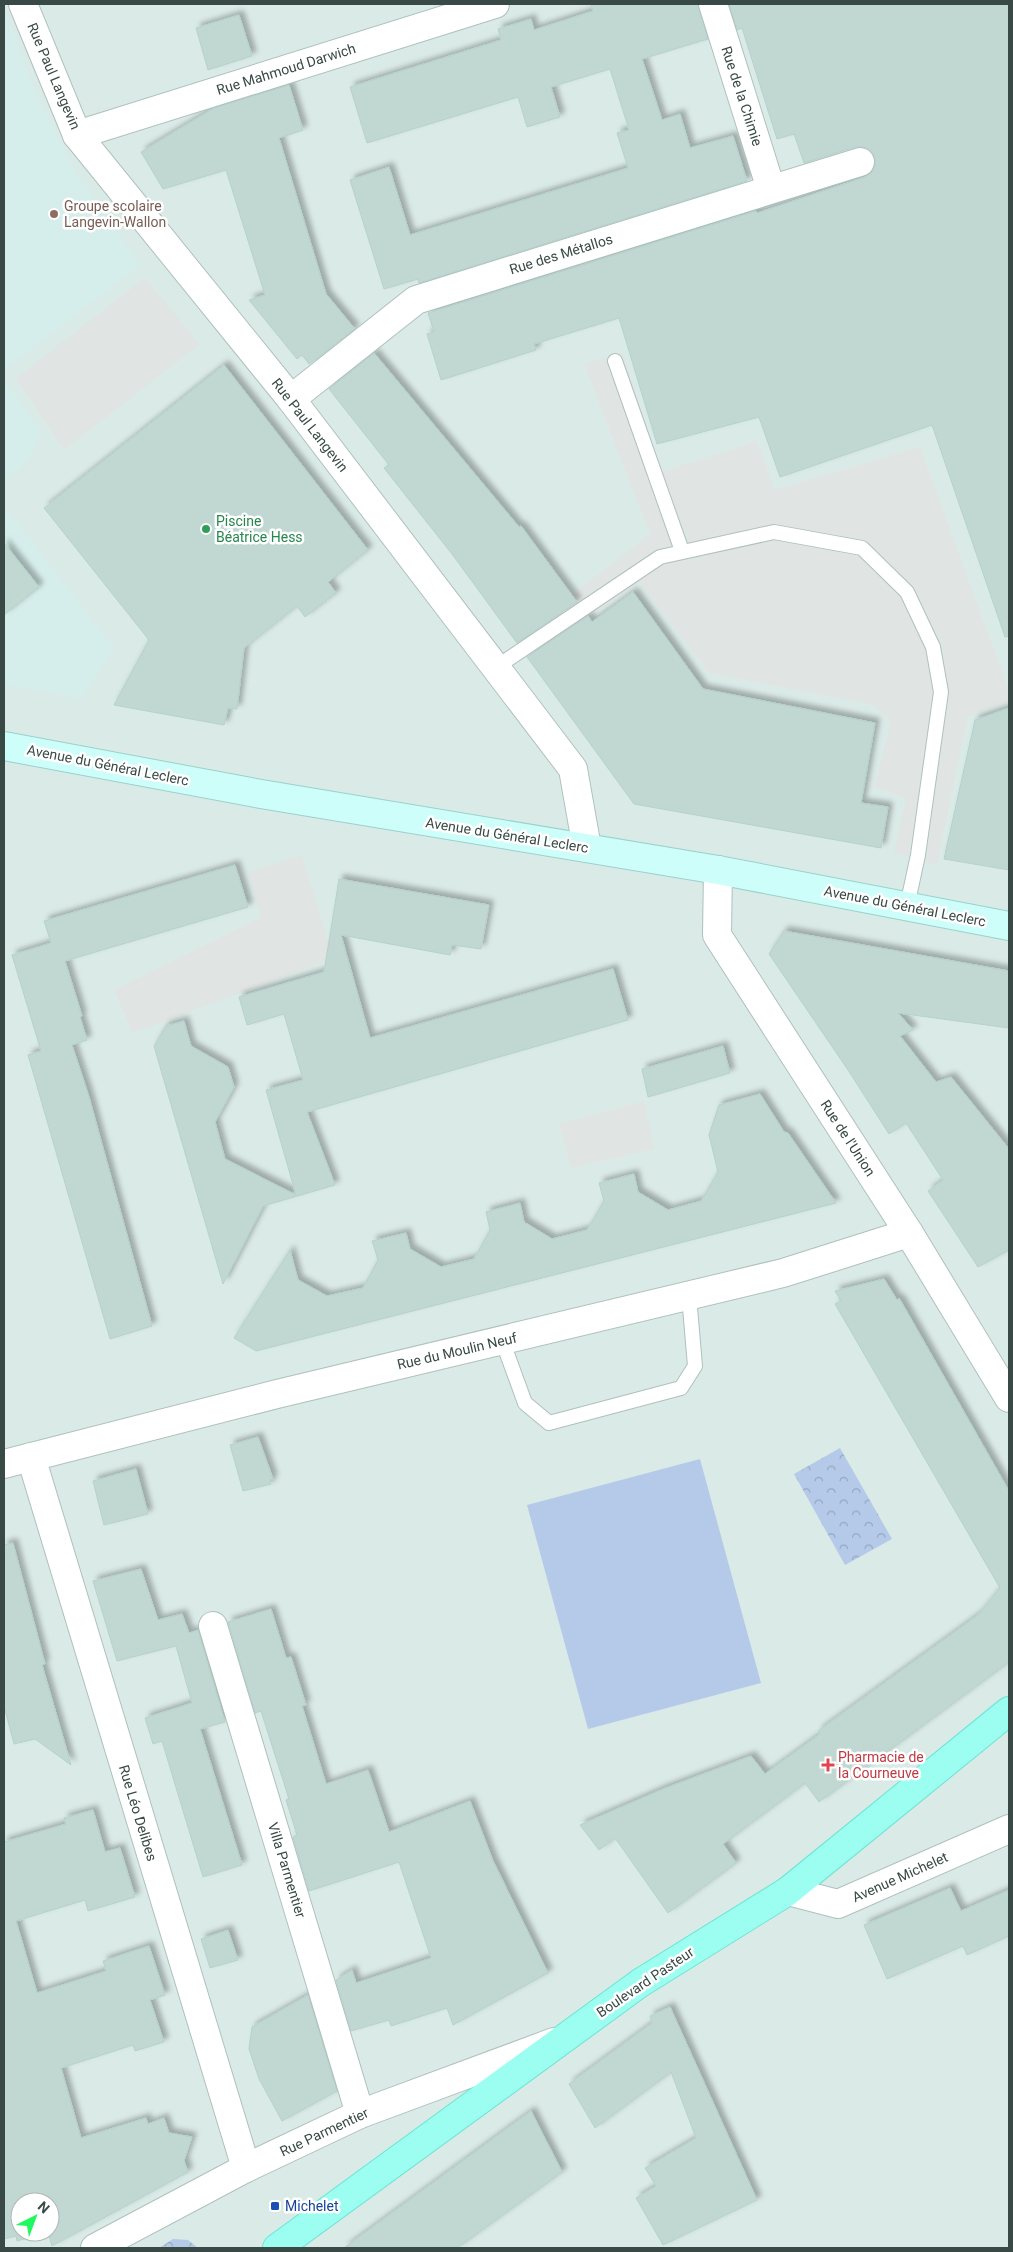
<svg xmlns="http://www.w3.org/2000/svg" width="1013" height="2252" viewBox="0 0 1013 2252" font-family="Roboto,sans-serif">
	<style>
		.residential { fill: #daeae7; fill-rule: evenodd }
		.education { fill: #d6eeeb }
		.park { fill: url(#park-crowns) }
		.pitch { fill: #b5cae9 }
		.parking { fill: #e0e5e3 }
		.building { fill: #c1d7d2; stroke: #b4d2cb; fill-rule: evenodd; filter: url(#shadow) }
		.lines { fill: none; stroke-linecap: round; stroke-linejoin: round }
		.lane-casing { stroke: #aec1bd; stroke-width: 16 }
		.street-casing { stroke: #aec1bd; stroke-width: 30 }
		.secondary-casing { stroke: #99d2cb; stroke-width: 30 }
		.primary-casing { stroke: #6be4d1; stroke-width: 30 }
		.lane { stroke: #fff; stroke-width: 14 }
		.street { stroke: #fff; stroke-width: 28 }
		.secondary { stroke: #cdfef9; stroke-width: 28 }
		.primary { stroke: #9cfef0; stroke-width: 28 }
		.education-dot { fill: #8d6e63; stroke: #fff; stroke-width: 2 }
		.leisure-dot { fill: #2e9e5b; stroke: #fff; stroke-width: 2 }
		.health-dot { fill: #e0444e; stroke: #fff; stroke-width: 2 }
		.transit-dot { fill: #1a4fb4; stroke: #fff; stroke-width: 2 }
		.labels { text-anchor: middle; stroke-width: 5; stroke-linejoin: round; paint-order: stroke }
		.street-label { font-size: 14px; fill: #394a46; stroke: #fff }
		.education-label { font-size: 14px; fill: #785e54; stroke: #fff; text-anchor: start }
		.leisure-label { font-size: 14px; fill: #27864d; stroke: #fff; text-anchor: start }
		.health-label { font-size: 14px; fill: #be3a42; stroke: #fff; text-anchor: start }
		.transit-label { font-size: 14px; fill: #164399; stroke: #fff; text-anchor: start }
	</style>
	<defs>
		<pattern id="park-crowns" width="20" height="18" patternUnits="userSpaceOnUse" patternTransform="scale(1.25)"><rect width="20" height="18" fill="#b5cae9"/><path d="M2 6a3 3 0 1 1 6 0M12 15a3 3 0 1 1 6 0" fill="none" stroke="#94a6bf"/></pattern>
		<filter id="shadow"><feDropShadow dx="4.5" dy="-4.5" stdDeviation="2.5" flood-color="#0004"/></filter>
	</defs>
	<rect width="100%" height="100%" fill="#ecf6f4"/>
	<path class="residential" d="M4,4h1005v2244h-1005zM20,2202h30v30h-30z"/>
	<g class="education">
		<path d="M4,7l31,86 35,70 70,102 -136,105z"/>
		<path d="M4,380l37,51 -13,29 -24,21z"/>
		<path d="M4,505l110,143 -33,51 -77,-14z"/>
	</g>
	<g class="park">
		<path d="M840,1448l52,91 -47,26 -51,-91z"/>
		<path d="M173,2239l15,1 10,8h-39z"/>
	</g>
	<path class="pitch" d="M700,1459l61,224 -173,46 -61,-224z"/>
	<g class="parking">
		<path d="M145,278l55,66 -136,106 -48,-72z"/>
		<path d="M623,353l38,119 96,-31 18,49 145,-43 89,244v10l-41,15 -31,149 -43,-13 12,-54 -32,-11 17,-65 -17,-17 -165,-32 -70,-91 -106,74 -13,-21 130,-101 -66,-170z"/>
		<path d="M302,855l31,103 -200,75 -19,-43 147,-73 -13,-45z"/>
		<path d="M644,1101l10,48 -83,19 -12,-44z"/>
	</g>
	<g class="building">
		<path d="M591,4h107l10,35 -66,20 20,61 18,-6 10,34 43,-12 14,45 -328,102 -1,-4 -34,10 -34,-109 39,-13 21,68 218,-67 -11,-35 12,-3 -19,-61 -59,18 9,30 -33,10 -9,-30 -151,46 -17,-56 151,-47 -3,-11 33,-10 3,11 59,-19z"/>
		<path d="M729,4h280v632l-4,1 -73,-212 -152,52 -21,-60 -102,27 -38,-126 -85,26 2,6 -95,30 -14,-46 7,-2 -6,-19 328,-102 1,2 108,-36 7,-5 3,-7v-8l-5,-7 -6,-3h-9l-51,16 -10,-29 -17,5 -35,-111 -5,2z"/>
		<path d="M239,15l13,41 -44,14 -12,-42z"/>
		<path d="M289,85l14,45 -24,8 47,156 29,35 -46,35 -7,-9 -5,4 -48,-59 16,-5 -39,-125 -63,19 -22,-37 73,-44z"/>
		<path d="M374,353l145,174 2,-1 56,76 -60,41 -65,-89 -68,-86 5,-3 -60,-76z"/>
		<path d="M224,365l144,185 -40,32 8,11 -31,24 -8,-11 -53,42 -7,61 -9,-1 -4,17 -110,-20 35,-65 -105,-132z"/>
		<path d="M4,543l35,44 -35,28z"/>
		<path d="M633,592l70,97 172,34 -14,80 27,4 -7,41 -247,-44 -107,-147 61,-41 4,6z"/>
		<path d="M1009,708v162l-65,-11 31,-139z"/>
		<path d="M235,865l13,42 -183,54 17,55 -2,1 7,23 -15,5 17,52 63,229 -42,13 -82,-284 13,-4 -29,-96 39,-12 -7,-22z"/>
		<path d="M339,879l150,26 -8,44 -29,-4 -2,10 -109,-20 29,103 243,-69 15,51 -321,92 28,73 -72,21 -40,78 -69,-238 12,-20 18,-5 7,25 37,21 6,20 -19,35 10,37 71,36 -30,-105 37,-10 -19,-66 -37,11 -8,-28 85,-25z"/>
		<path d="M784,931l225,40v57l-111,-15 15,17 -13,6 36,46 15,-5 58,72v101l-31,17 -50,-76 15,-11 -37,-57 -17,11 -41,-64 -79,-116z"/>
		<path d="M723,1046l7,27 -82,24 -6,-28z"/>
		<path d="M760,1094l24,38 4,1 48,70 -580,148 -22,-13 56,-88 8,30 29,16 36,-8 15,-28 -6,-19 34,-8 4,16 31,18 33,-8 16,-29 -4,-18 34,-9 4,19 28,17 35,-9 17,-29 -5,-18 35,-9 4,18 30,18 33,-9 17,-29 -9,-37 10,-30z"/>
		<path d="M884,1279l13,21 2,-2 110,193v171l-190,140 -14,-19 -82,61 13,19 -68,50 -53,-75 -16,12 -19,-25 83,-36 88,-33 14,18 55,-40 -2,-3 160,-116 22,-27 -165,-284 6,-3 -6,-10z"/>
		<path d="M258,1437l15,42 -3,1 1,4 -28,7 -13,-46z"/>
		<path d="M136,1469l12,45 -44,11 -11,-44z"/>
		<path d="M13,1543l32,121 -3,1 29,100 -36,-26 -21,5 -10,-38v-161z"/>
		<path d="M141,1569l17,51 24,-6 7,19 9,-3 27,92 -25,7 42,136 -39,12 -41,-136 -9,3 -8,-26 47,-15 -16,-57 -59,15 -24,-80z"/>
		<path d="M271,1609l15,49 5,-1 15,48 -4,1 24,78 42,-14 21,62 81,-31 23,60 55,112 -95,52 -6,-17 -56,18 -2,-6 -38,11 -15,-51 16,-10 4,13 75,-25 -32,-96 -90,29 -16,-54 4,-2 -11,-35 3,-1 -28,-88 -6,2 -27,-91z"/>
		<path d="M93,1810l12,42 15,-4 15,49 -47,14 -3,-11 -69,21 21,72 69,-22 -3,-10 46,-15 16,49 -15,5 14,42 -29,9 -2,-6 -72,23 20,70 65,-20 2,6 16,-6 5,15 23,4 -8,24 4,11 -136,74 -4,-14 -31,9 -1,-5 -12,3v-397l62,-18 -2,-6zM20,2202h30v30h-30z"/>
		<path d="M950,1888l11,23 48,-21v46l-42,19 -4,-9 -76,33 -23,-54z"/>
		<path d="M228,1930l10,30 -28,8 -9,-29z"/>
		<path d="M308,1995l29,96 -55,30 -23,-42 -10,-30 3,-22z"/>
		<path d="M670,2007l87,193 -94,45 -27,-47 20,-12 -11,-18 51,-30 -25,-66 -76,56 -26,-44 83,-61 -2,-7z"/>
		<path d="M531,2111l31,61 -105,76h-113z"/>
	</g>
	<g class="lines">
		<defs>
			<g id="lane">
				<path d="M615,361l67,190"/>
				<path d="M495,668l165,-111 114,-25 88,16 45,44 26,55 8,45 -23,163 -11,51"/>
				<path d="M502,1340l23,63 24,20 132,-35 14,-22 -6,-70"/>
			</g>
			<g id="street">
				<path d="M23,4l54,131 214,264 282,370 14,79"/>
				<path d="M713,4l58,185"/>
				<path d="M77,135l418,-131"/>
				<path d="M291,399l125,-99 444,-138"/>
				<path d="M718,870l-1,65 192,298 100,165"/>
				<path d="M31,1457l215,711"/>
				<path d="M4,1464l273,-70 506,-121 126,-40"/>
				<path d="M213,1626l147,488"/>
				<path d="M788,1891l50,13 171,-75"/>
				<path d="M95,2248l151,-80 114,-54 194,-72"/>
			</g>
			<path id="secondary" d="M4,746l257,48 457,76 291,56"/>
			<path id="primary" d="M277,2248l363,-265 148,-92 221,-180"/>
		</defs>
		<use href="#lane" class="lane-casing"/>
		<use href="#street" class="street-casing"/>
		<use href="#secondary" class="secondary-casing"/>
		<use href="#primary" class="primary-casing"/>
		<use href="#lane" class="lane"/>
		<use href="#street" class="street"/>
		<use href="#secondary" class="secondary"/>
		<use href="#primary" class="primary"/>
	</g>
	<circle class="education-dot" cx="54" cy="214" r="5"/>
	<circle class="leisure-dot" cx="206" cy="529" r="5"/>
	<path class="health-dot" d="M825.5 1757.5h5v5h5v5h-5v5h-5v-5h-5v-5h5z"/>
	<rect class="transit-dot" x="270" y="2201" width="10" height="10" rx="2.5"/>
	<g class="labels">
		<g class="street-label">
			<text transform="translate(286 69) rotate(-17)" y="5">Rue Mahmoud Darwich</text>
			<text transform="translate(54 76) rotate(67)" y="5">Rue Paul Langevin</text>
			<text transform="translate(742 96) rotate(72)" y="5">Rue de la Chimie</text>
			<text transform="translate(561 254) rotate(-17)" y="5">Rue des Métallos</text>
			<text transform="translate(310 425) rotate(52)" y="5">Rue Paul Langevin</text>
			<text transform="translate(108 765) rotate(11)" y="5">Avenue du Général Leclerc</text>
			<text transform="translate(507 835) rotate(9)" y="5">Avenue du Général Leclerc</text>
			<text transform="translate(905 906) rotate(11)" y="5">Avenue du Général Leclerc</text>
			<text transform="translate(848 1138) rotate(57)" y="5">Rue de l'Union</text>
			<text transform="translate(457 1351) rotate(-13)" y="5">Rue du Moulin Neuf</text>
			<text transform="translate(138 1813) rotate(73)" y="5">Rue Léo Delibes</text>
			<text transform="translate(287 1870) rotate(73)" y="5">Villa Parmentier</text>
			<text transform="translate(900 1877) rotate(-24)" y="5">Avenue Michelet</text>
			<text transform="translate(645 1982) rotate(-34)" y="5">Boulevard Pasteur</text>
			<text transform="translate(324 2132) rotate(-25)" y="5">Rue Parmentier</text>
		</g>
		<g class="education-label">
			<text x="64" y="211">Groupe scolaire<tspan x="64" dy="16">Langevin-Wallon</tspan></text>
		</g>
		<g class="leisure-label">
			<text x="216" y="526">Piscine<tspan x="216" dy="16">Béatrice Hess</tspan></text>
		</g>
		<g class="health-label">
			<text x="838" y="1762">Pharmacie de<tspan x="838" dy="16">la Courneuve</tspan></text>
		</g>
		<g class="transit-label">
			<text x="285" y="2211">Michelet</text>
		</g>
	</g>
	<rect width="1013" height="2252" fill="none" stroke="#394a46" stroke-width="10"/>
	<g transform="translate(35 2217) rotate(42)"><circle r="24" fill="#ffffff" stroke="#b0b7b5"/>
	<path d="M0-4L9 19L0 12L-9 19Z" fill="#1ff95f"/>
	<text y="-8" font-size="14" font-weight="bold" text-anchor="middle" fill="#394a46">N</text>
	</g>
</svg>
